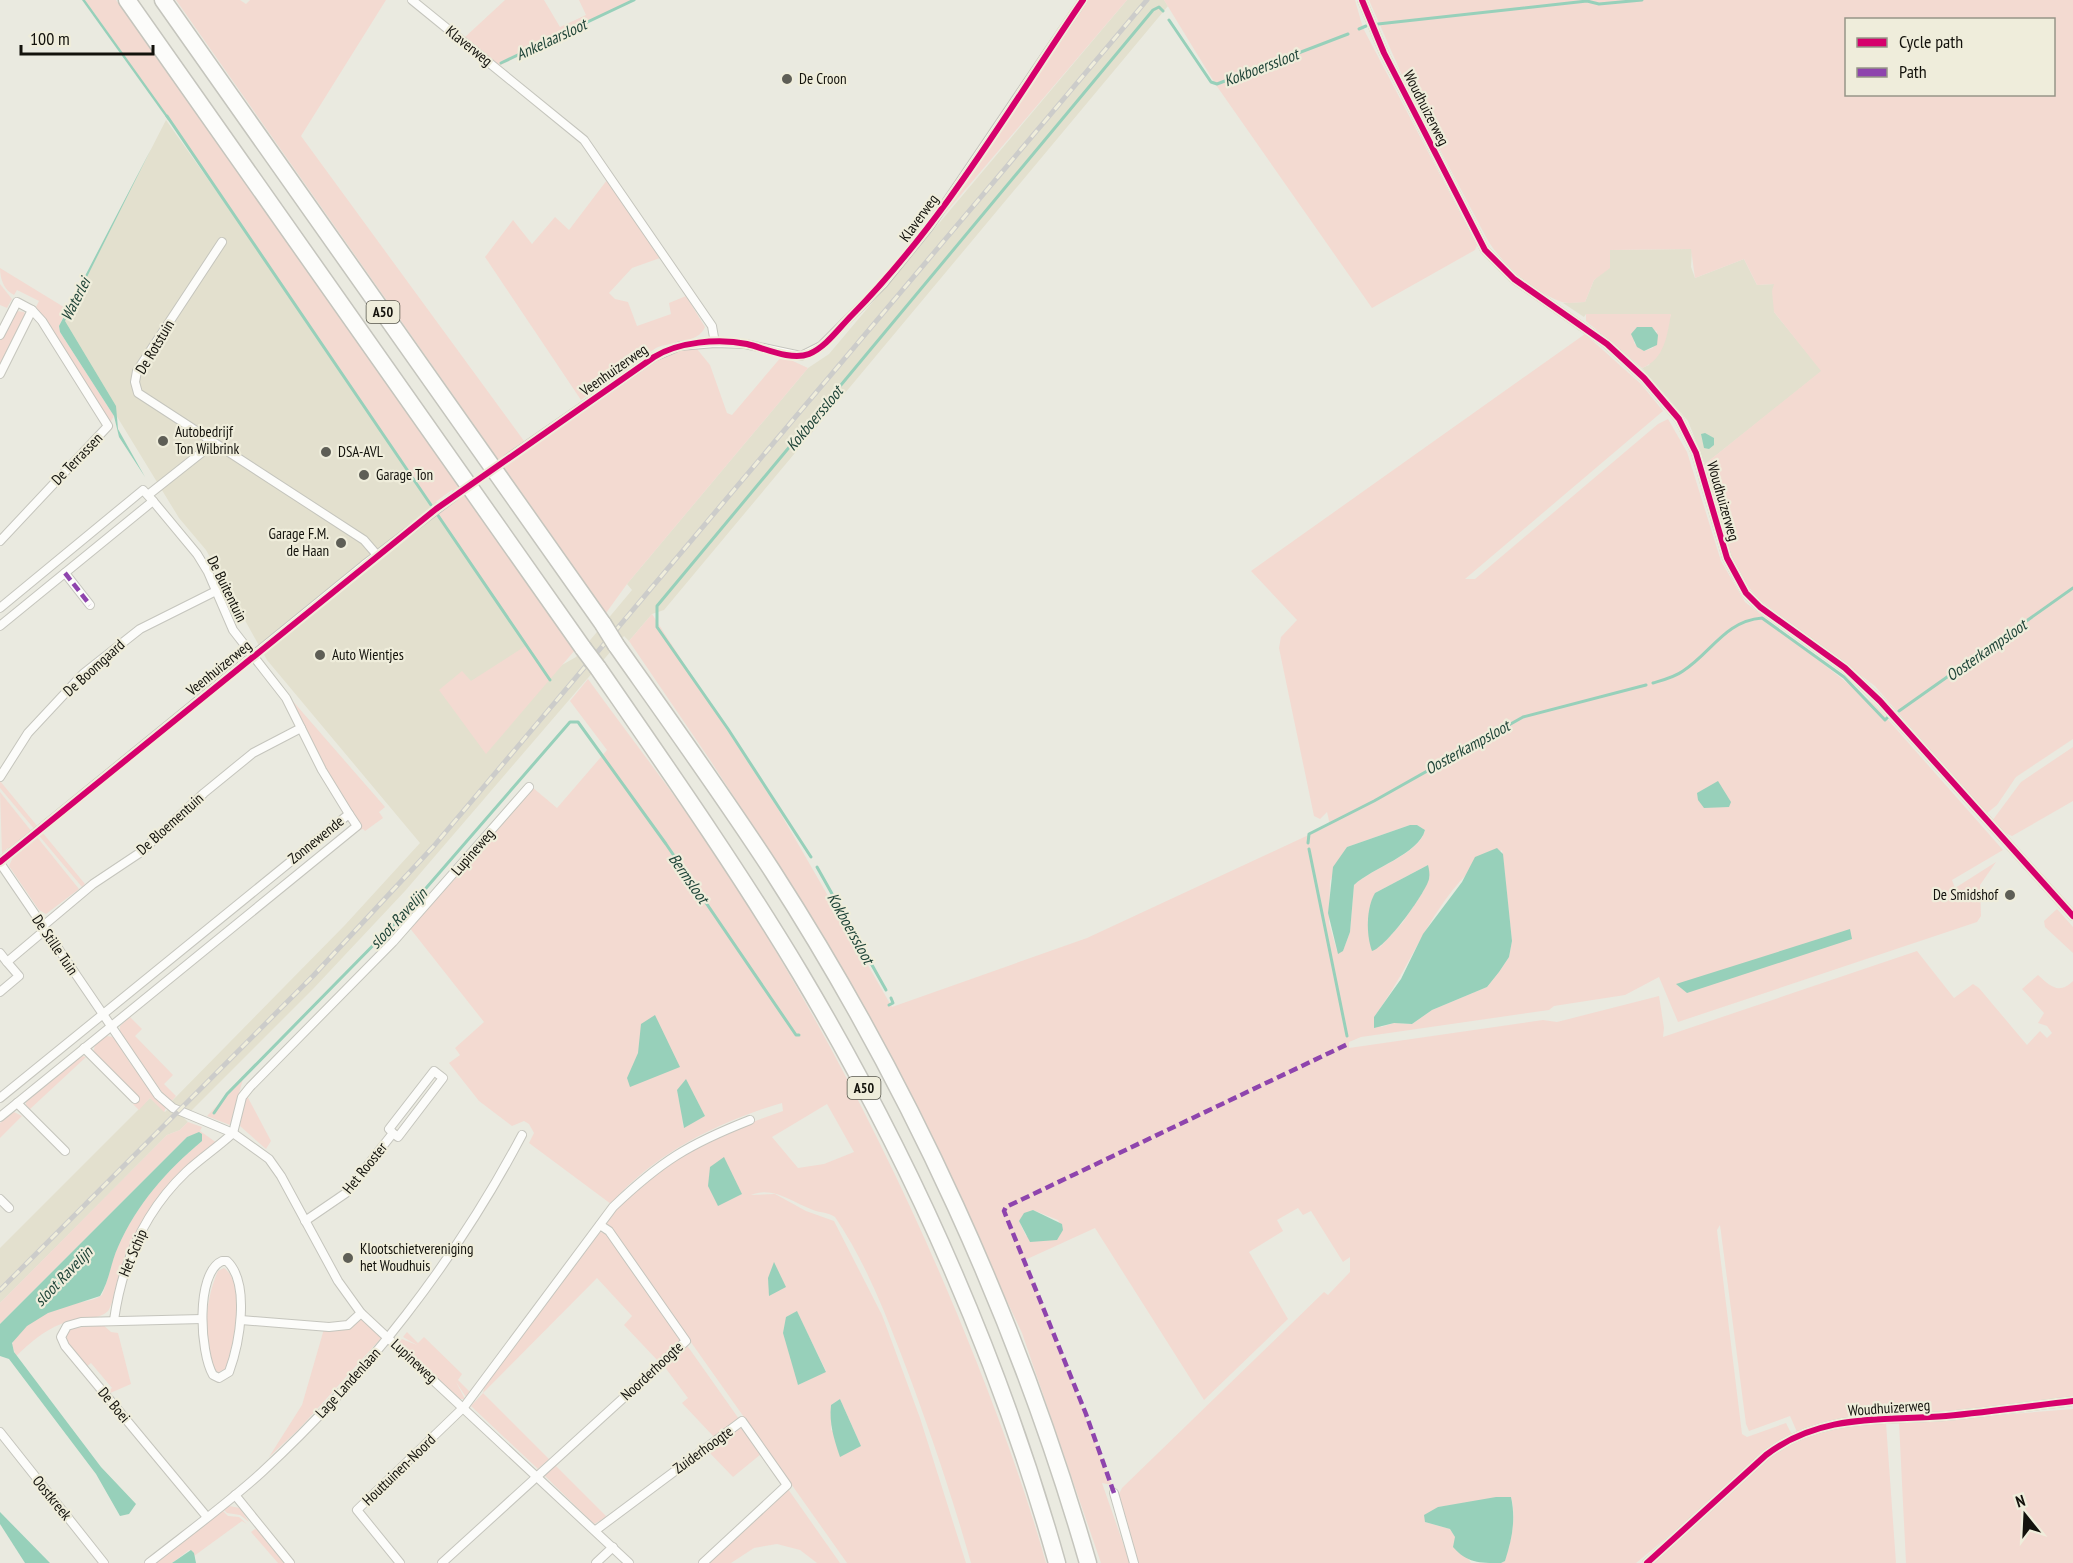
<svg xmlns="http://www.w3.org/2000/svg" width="2073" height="1563" viewBox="0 0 2073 1563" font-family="'PT Sans Narrow',sans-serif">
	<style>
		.built { fill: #e3e0ce }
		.green { fill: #f3dad1; fill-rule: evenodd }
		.water { fill: #97d0ba }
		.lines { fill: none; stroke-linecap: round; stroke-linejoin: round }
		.stream { stroke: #97d0ba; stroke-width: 3 }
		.street-tunnel { stroke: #cacac0; stroke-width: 8; stroke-dasharray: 8 4; stroke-linecap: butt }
		.street-casing { stroke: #c5c5bd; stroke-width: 10 }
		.highway-casing { stroke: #c5c5bd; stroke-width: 19 }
		.street { stroke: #fcfcfa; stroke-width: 8 }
		.highway { stroke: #fcfcfa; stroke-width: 16 }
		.rail-casing { stroke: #ccccca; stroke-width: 5 }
		.rail { stroke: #efeddb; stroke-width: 3; stroke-dasharray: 9; stroke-linecap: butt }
		.highway-bridge-casing { stroke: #c5c5bd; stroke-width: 19; stroke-linecap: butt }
		.highway-bridge { stroke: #fcfcfa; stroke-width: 16 }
		.quiet { stroke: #8e44ad; stroke-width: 4.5; stroke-dasharray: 9 4.5; stroke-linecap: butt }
		.cycleway-casing { stroke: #efeddb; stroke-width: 10 }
		.cycleway { stroke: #d6006c; stroke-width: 6 }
		.poi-dot { fill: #5e5e56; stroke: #efeddb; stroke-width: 2 }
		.labels { text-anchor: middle; stroke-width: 4.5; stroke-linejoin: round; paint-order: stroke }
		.shield { fill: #efeddb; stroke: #55544a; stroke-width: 1.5 }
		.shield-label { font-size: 14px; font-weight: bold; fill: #13120c }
		.street-label { font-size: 15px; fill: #13120c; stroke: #efeddb }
		.poi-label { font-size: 15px; fill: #13120c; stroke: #efeddb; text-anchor: start }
		.water-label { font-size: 16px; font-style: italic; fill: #1f4438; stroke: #efeddb }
	</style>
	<rect width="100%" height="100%" fill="#eaeae0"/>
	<g class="built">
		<path d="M1127,0h37l4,6 -504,604 -12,4 -23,27 -5,-5 -219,255 -92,98 -122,122 -21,-8 175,-178 75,-82 -153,-183 -61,-110 -27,-32 -118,-193 105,-205 389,549 21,-12 56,-67 -5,-6 181,-216 21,-14z"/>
		<path d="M1692,249l-1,18 4,11 49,-19 13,26 17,-1v28l48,59 -117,93 -17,-43 -46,-53 7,-3 22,-50 -85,-1 -2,3 -21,-14 22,-1 9,-22 8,-8 8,-22z"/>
		<path d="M150,1098l15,14 2,-2 16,7 5,5 -8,8 -13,5 -167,168v-55z"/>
	</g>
	<g class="green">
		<path d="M85,0h31l459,650 -89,104 -47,-64 23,-19 9,10 56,-36 -90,-133 21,-14 -6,-8 -21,15 -262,-386z"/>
		<path d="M176,0h64l6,4 4,-4h136l-85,136 223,305 -20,15 5,7 148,-105 21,-8 19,-1 13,16 17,48 5,2 50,-59 26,12 -181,216 -21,29z"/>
		<path d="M505,0h39l16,27 26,-12 -7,-15h55l-135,66 -35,-28z"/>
		<path d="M1087,0h40l-197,231z"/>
		<path d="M1164,0h191l8,28 114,217 -2,5 -103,58 -156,-223z"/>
		<path d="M1369,0h704v739l-57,38 -19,28 -11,9 -111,-128 -114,-85c-35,-35 -46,-90 -56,-137l116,-93 -47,-59 -2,-21 2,-7 -17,1 -13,-26 -49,19 -4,-29 -81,1v18l-16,12 -9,22c-7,0 -17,2 -23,0 -29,-10 -60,-38 -75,-63l-79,-150zM1846,20h208v74h-208z"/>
		<path d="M607,180l53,78 -28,10 -23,25 6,6 13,3 9,24 34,-12 -2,-11 17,-7 19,31c-7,17 -34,14 -49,21l-75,52 -96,-143 28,-37 19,24 23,-27 14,13z"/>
		<path d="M0,268l67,41 -8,17 1,6 54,84 -5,8 -73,-117 3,-6 -22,-11 -3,5c-10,-5 -14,-16 -14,-27z"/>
		<path d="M0,284l12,15 -5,9 -7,-3z"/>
		<path d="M17,311l7,1 2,4 -26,53v-29z"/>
		<path d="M1586,314h85c-4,21 -6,45 -29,54l-56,-47zM1637,327l20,4 -4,17 -9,3 -10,-8z"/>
		<path d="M1585,334l56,50 22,27 -198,168h10l183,-155 10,-5 19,33 34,109 24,41 130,103 128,145 -51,30 3,8 41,-26 -16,23 1,31 -4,6 -299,100 -19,-45 -34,18 -71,11 -5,4 -188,27 -12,5v6l194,-28 14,2 102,-26 5,32 -1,9 254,-86 37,47 19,-14 6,4 48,57 13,-14 7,7 5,-5 -5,-7 -9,-3 6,-10 -22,-24 16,-14c12,11 21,20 35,6v417l-258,28 -18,6 -7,-16 -41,15 -3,-7 -26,-199 -3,5 25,204 5,3 39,-14 6,12 -156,128h-135l4,-2c6,-21 12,-42 6,-64l-73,10 -13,15 25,7 21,34h-332l-20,-60 -1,-7 4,-8 202,-196 4,3 22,-23v-15l-7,5 -32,-51 -8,4 -5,-7 -21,12 6,11 -34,21 39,67 -84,81 -109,-172 -70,32 87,225 -10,-2 28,80h-29l-79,-230 -131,-278 -74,-130 -107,-165 -81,-119 23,-27 126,195 114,198 195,-69 243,-113 -3,-13 -7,7 -6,-3 -35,-168 2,-11 16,-17 -46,-49zM1410,825h7l8,5c-5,24 -53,38 -71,55l-4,47 -7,19h-6l-8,-28 1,-42 17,-34zM1502,850l10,91 -3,16 -10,15 -12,15 -55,23 -20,14 -18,-1 -13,4 -7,-10c34,-45 53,-103 93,-143 9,-10 24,-17 35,-24zM1428,865l-5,27 -20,30 -23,25 -5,-54zM1033,1210l25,10 5,10 -37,6 -7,-15z"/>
		<path d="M588,679c47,65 97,128 141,196 98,154 181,318 248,488 26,66 50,132 69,200h-75c-20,-71 -44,-141 -70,-209 -18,-47 -38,-96 -66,-137 -7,-5 -14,-4 -22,-7 -22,-8 -39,-24 -62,-15l24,-1 31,17 28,10 48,94 38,103 46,145h-119l-241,-341c44,-57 110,-88 177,-111l-1,-8c-62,18 -129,51 -171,101l-82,-61 5,-10 -5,-9 -5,-3 -12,5 -33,-25 -30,-38 11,-8 -5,-7 29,-26 -75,-95 46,-48 77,-92 25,21 50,-58 -37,-49zM685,1079l20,37 -22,11 -1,-16zM827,1104l27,48 -30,12 -26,4 -26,-31zM797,1312l29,59 -28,14 -12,-68zM840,1399l21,47 -30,-16v-25z"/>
		<path d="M290,698l95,109 -6,5 4,6 -18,13 -2,-2 -8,3 5,-7 -26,-39z"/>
		<path d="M2073,747v54l-61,35 -12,-5 -8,-10 29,-39z"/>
		<path d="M0,781l38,46 -3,3 -35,-42z"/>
		<path d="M0,792l32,40 -22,18 -2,-2 -6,5z"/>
		<path d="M42,832l43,52 -3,3 -41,-49 -2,-3z"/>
		<path d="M37,837l42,52 -33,25 -7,-4 -30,-44 5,-11z"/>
		<path d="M2057,909l16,18v26l-28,-26 -1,-6z"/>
		<path d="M130,1017l12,12 -7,7 38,39 -9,9 12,12 -6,7 -50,-69v-8z"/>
		<path d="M106,1036l8,1 16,26 36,45 -2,4 -14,-14 -11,12 -6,-6 6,-6 -46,-45 2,-8z"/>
		<path d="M82,1056l4,1 -56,52 -4,-4v-3z"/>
		<path d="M243,1079l-13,46 -23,-9z"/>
		<path d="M246,1094l25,47 -5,8 -26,-23z"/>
		<path d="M14,1112l8,4 -22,22v-15z"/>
		<path d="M188,1122l14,5 -2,4 17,12c-38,33 -68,60 -90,107 -5,12 -14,56 -19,61 -10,10 -34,7 -47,13 -18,7 -31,19 -45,32l-4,-11c6,-23 41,-37 63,-42 9,-2 19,-2 27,-8 6,-14 8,-30 14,-44 19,-45 49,-79 86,-110l-4,-8 -11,4 -187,187v-21l167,-168 13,-5z"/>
		<path d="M600,1232l7,2 74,106 -22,22 -35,-37 8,-9 -35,-38 -114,115 66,66 -11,10 -67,-63 12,-13 2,-10z"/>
		<path d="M224,1268c23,16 10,79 1,101l-6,3 -4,-1c-12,-33 -11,-68 3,-100z"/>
		<path d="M362,1319l20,18 -83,92 -30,28 33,-52 22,-76 27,-3z"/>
		<path d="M102,1324l9,8 7,1 13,51 -23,10 -1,-2 5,-4 -21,-25 -5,4 -19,-23 -2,-8 5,-7z"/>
		<path d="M407,1332l11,11 6,-6 38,37 -4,6 12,12 -4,5 -10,-15 9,17h-5l-61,-57 3,-3 15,6 -14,-8z"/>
		<path d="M686,1344l53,75 -25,18 -32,-34 6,-5 -24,-32z"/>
		<path d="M2073,1409v154h-167l-7,-140z"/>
		<path d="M1886,1423l10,140h-245l122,-111c40,-24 69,-27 113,-29z"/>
		<path d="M742,1425l19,29 -28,23 -26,-27z"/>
		<path d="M555,1465l52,52 -13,7 -50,-49z"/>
		<path d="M788,1489l52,74h-23l-17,-13 -23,-6 -23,4 -23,15h-23z"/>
		<path d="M229,1506l11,2 9,14 -9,-7 -13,-2 -4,-4z"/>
		<path d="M222,1510l6,6 11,1 8,7 -5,-3 -48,35v-3l-5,-3 -17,13h-17z"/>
		<path d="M255,1529l3,1 27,33h-7l-27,-31z"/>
	</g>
	<g class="water">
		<path d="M82,0h3l83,116v4z"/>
		<path d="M151,149l-86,172 51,85 2,23 27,48 -26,-40 -5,-21 -54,-84 -1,-6z"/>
		<path d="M1637,327h15l6,8 -1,10 -13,6 -7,-4 -6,-13z"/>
		<path d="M1705,433l9,5v7l-5,4 -5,-1 -3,-14z"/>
		<path d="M1718,781l13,21 -2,5 -25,1 -6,-8 -1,-7z"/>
		<path d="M1410,825h7l8,5c-6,24 -53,38 -71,55l-4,47 -7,19 -5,3 -10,-41 5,-46 14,-20z"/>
		<path d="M1497,848l6,6 9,87 -3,16 -10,15 -12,15 -55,23 -20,14 -18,-1 -20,5v-11l27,-38 22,-45 39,-52 13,-25z"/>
		<path d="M1428,865c1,4 2,9 1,14 -4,15 -43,68 -57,72 -6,-16 -6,-43 3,-58z"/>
		<path d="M1850,929l2,10 -165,54 -11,-9z"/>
		<path d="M655,1015l25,52 -50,20 -3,-9 11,-25 3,-29z"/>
		<path d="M686,1079l19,37 -21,12 -7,-38z"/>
		<path d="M199,1132l3,2v7c-36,30 -65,63 -84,106 -7,15 -9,35 -18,49l-52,17 -21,13 -15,17 2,9 87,115 35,37 -7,10 -9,2 -24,-42 -87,-115 -9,-3v-32l187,-187z"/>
		<path d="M724,1157l18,37 -24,12 -10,-20 2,-19z"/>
		<path d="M1033,1210l29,14 1,6 -6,10 -27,2 -11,-21 5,-8z"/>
		<path d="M774,1262l12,25 -17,9 -1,-18z"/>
		<path d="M797,1311l29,61 -28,13 -15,-52 3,-16z"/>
		<path d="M840,1399l21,47 -21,11c-6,-18 -11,-33 -9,-52z"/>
		<path d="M1496,1497h15c5,23 1,42 -6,64l-4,2c-22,0 -34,0 -48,-16l2,-10 -5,-8 -25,-7 -1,-7 14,-8z"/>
		<path d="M0,1512l50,51h-25l-25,-39z"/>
		<path d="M191,1550l3,3 2,10h-24z"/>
	</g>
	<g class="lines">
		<g class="stream">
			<path d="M1169,20l42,62 6,2 131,-50"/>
			<path d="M1378,24l209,-23 12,3 43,-4"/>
			<path d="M1359,29l7,-3"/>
			<path d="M501,63l133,-63"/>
			<path d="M167,116l264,389"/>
			<path d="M437,514l113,166"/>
			<path d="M1653,683c10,-3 22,-6 30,-12 29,-19 42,-50 79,-53l82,59 41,43 3,-3"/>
			<path d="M1899,711l174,-123"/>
			<path d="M1308,843l1,-9 65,-33 149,-84 123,-32"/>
			<path d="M1309,849l38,187"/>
			<path d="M811,857l-83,-128 -71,-102v-21l496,-596 6,-3 4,4"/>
			<path d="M817,867l69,123"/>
			<path d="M889,1005l4,-2 -2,-5"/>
			<path d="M214,1113l13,-19 174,-177 169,-195h8l88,122 130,191h3"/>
		</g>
		<path class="street-tunnel" d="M456,495l51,-36"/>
		<defs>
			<g id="street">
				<path d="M412,0l172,140 128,186 3,17"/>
				<path d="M1362,0l22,53 101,197 29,29 93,65 37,34 35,41 17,34 31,105 19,35 14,14 85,61 35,33 193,215"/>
				<path d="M222,242l-85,129 -2,11 3,11 226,147 13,15"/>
				<path d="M0,335l17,-33 15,8 -32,64"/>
				<path d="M507,459l147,-102 26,-11 35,-3 30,1 56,12 20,-10 62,-62 47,-58 153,-226"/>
				<path d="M148,495l53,-42 8,-14"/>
				<path d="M153,501l44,53 11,18 25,58 53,68 36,72 27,44"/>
				<path d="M0,541l108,-115 -66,-105 -10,-11"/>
				<path d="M65,573l25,32"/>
				<path d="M0,608l143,-118 10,11 -153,125"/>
				<path d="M0,777l28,-44 55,-59 57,-45 76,-38"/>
				<path d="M0,862l364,-297 92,-70"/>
				<path d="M0,863l158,232 15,13 60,25 36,26 12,17 57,105 23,32 268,250"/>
				<path d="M43,926l50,-42 48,-32 63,-59 49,-40 48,-25"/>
				<path d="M0,953l7,9"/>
				<path d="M0,992l19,-16 -12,-14 38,-32"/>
				<path d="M84,1048l51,51"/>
				<path d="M0,1098l349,-284 8,12 -357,291"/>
				<path d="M17,1103l48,48"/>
				<path d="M233,1133l9,-36 8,-10 143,-145 136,-155"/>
				<path d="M0,1199l9,9"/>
				<path d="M305,1221l41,-28 47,-60 5,4 45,-59 -9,-7 -45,58 4,4"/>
				<path d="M222,1261h5c24,23 12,84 2,111l-10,6 -6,-3c-13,-22 -18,-102 9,-114z"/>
				<path d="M202,1319l-121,3 -14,4 -6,11 4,9 142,171"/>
				<path d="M114,1320c8,-56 30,-108 72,-148 15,-14 32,-25 47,-39"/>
				<path d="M241,1320l88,7 19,-2 13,-12"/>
				<path d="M0,1432l104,131"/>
				<path d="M1114,1493l20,70"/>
				<path d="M235,1495l55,68"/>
				<path d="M596,1530l146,-109 45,64 -84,78"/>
				<path d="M149,1563c38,-30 78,-59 113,-91 104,-96 194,-212 260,-337"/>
				<path d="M400,1563l-43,-53 107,-103 149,-200c48,-46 76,-63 137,-87"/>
				<path d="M442,1563l244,-222 -77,-110 -9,-6"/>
				<path d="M596,1563l17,-16"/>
				<path d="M1647,1563l119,-108c55,-42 115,-34 180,-39 42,-4 85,-10 127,-15"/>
			</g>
			<g id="highway">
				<path d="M127,0l456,648"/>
				<path d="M163,0l440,624"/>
				<path d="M616,645c53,75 107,150 157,227 137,213 245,448 315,691"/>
				<path d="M598,668c69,100 139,200 202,305 109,183 199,384 257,590"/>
			</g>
		</defs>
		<use href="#street" class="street-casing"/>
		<use href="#highway" class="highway-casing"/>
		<use href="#street" class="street"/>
		<use href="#highway" class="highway"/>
		<defs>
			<path id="rail" d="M0,1290l313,-314 120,-129 714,-847"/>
		</defs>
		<use href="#rail" class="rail-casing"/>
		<use href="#rail" class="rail"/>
		<defs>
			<g id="highway-bridge">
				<path d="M603,624l13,21"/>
				<path d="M583,648l15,20"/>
			</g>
		</defs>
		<use href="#highway-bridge" class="highway-bridge-casing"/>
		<use href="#highway-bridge" class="highway-bridge"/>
		<g class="quiet">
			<path d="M65,573l25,32"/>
			<path d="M1114,1493l-28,-79 -82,-203 2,-4 344,-164"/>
		</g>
		<defs>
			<g id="cycleway">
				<path d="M1362,0l22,53 101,197 29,29 93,65 37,34 35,41 17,34 31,105 19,35 14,14 85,61 35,33 193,215"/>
				<path d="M0,862l436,-353 218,-152c24,-15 64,-19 93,-13 17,4 44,17 62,10 17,-7 30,-26 43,-39 92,-93 158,-208 231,-315"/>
				<path d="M1647,1563l119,-108c55,-42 115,-34 180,-39 42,-4 85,-10 127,-15"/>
			</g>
		</defs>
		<use href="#cycleway" class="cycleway-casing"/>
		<use href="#cycleway" class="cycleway"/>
	</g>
	<g class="poi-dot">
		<circle cx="787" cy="79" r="6"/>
		<circle cx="163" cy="441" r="6"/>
		<circle cx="326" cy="452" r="6"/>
		<circle cx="364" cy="475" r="6"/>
		<circle cx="341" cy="543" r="6"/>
		<circle cx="320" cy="655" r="6"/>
		<circle cx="2010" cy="895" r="6"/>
		<circle cx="348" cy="1258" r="6"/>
	</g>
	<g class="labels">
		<g class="shield">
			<rect x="366.5" y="301" width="33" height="22" rx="4.5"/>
			<rect x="847.5" y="1077" width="33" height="22" rx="4.5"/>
		</g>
		<g class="shield-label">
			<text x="383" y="317">A50</text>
			<text x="864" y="1093">A50</text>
		</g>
		<g class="street-label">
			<text transform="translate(469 46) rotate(39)" y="5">Klaverweg</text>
			<text transform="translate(1426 108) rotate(63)" y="5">Woudhuizerweg</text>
			<text transform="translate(919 218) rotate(-54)" y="5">Klaverweg</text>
			<text transform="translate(155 347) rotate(-59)" y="5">De Rotstuin</text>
			<text transform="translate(614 370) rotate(-35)" y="5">Veenhuizerweg</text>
			<text transform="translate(77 459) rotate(-46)" y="5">De Terrassen</text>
			<text transform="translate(1723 501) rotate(74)" y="5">Woudhuizerweg</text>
			<text transform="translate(227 589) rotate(64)" y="5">De Buitentuin</text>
			<text transform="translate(94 668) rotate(-42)" y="5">De Boomgaard</text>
			<text transform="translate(219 668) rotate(-39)" y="5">Veenhuizerweg</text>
			<text transform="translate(170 824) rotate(-42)" y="5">De Bloementuin</text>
			<text transform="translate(316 840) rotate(-39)" y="5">Zonnewende</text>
			<text transform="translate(473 852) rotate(-49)" y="5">Lupineweg</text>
			<text transform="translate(55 945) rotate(56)" y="5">De Stille Tuin</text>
			<text transform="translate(365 1168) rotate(-51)" y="5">Het Rooster</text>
			<text transform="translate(133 1253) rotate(-67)" y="5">Het Schip</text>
			<text transform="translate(414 1361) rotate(43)" y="5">Lupineweg</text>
			<text transform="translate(652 1371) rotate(-43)" y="5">Noorderhoogte</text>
			<text transform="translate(348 1383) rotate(-48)" y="5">Lage Landenlaan</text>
			<text transform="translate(114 1405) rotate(50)" y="5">De Boei</text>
			<text transform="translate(1889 1408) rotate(-4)" y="5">Woudhuizerweg</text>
			<text transform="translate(703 1450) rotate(-36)" y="5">Zuiderhoogte</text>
			<text transform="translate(399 1470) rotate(-44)" y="5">Houttuinen-Noord</text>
			<text transform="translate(52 1498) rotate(51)" y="5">Oostkreek</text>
		</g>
		<g class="poi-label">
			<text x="799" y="84">De Croon</text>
			<text x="175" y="437">Autobedrijf<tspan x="175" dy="17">Ton Wilbrink</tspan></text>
			<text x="338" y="457">DSA-AVL</text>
			<text x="376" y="480">Garage Ton</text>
			<text x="329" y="539" text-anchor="end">Garage F.M.<tspan x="329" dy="17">de Haan</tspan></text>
			<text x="332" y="660">Auto Wientjes</text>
			<text x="1998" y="900" text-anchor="end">De Smidshof</text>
			<text x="360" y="1254">Klootschietvereniging<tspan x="360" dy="17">het Woudhuis</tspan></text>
		</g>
		<g class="water-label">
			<text transform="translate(551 39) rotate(-25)" y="6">Ankelaarsloot</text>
			<text transform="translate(1261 67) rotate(-21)" y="6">Kokboerssloot</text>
			<text transform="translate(75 299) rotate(-63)" y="6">Waterlei</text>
			<text transform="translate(814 418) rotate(-50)" y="6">Kokboerssloot</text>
			<text transform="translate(1986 650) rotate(-35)" y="6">Oosterkampsloot</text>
			<text transform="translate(1467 747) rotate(-29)" y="6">Oosterkampsloot</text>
			<text transform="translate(689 878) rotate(55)" y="6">Bermsloot</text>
			<text transform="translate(398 918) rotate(-47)" y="6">sloot Ravelijn</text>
			<text transform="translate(851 928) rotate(61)" y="6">Kokboerssloot</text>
			<text transform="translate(63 1276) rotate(-46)" y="6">sloot Ravelijn</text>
		</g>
	</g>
	<rect x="1845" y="18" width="210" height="78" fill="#efeddb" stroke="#979588" stroke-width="1.5"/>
	<rect x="1857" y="38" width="30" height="9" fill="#d6006c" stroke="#979588" stroke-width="1.5"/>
	<text x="1899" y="48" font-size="18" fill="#13120c">Cycle path</text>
	<rect x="1857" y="68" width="30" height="9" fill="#8e44ad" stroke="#979588" stroke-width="1.5"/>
	<text x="1899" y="78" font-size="18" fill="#13120c">Path</text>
	<g transform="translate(2025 1515) rotate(342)" stroke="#efeddb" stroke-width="4.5" paint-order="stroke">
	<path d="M0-4.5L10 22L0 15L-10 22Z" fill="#13120c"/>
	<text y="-9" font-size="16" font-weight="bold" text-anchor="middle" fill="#13120c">N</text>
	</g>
	<path d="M21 45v9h132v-9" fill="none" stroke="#13120c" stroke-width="3"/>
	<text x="30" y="45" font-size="18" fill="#13120c" stroke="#efeddb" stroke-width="4.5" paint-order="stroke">100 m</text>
</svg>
